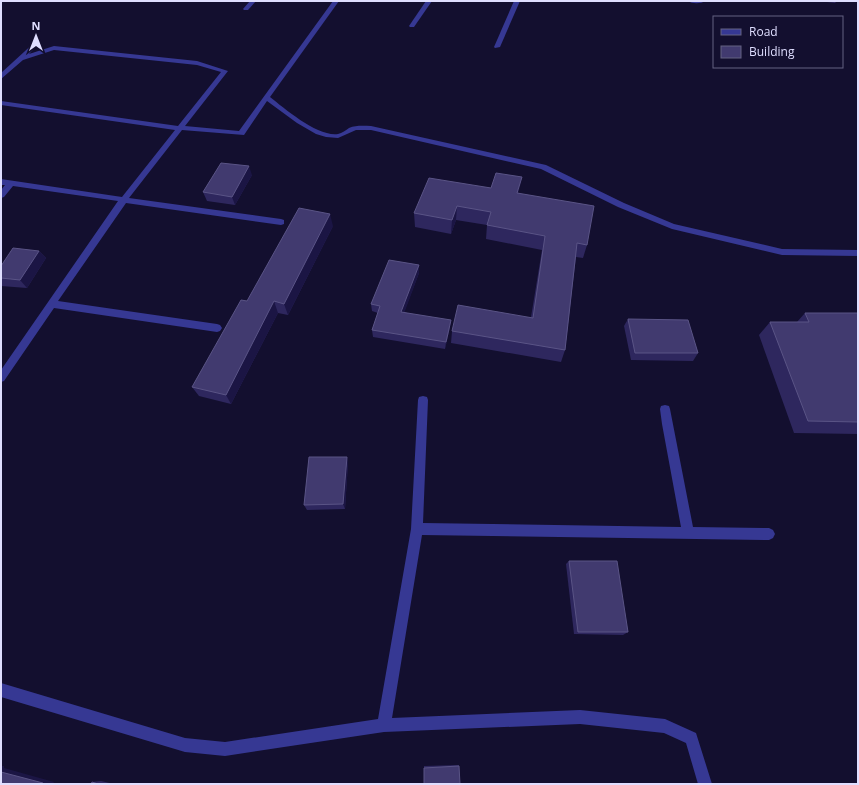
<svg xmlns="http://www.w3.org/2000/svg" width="859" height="785" viewBox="0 0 859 785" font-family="'Open Sans',sans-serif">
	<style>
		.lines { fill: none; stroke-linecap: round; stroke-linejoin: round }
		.minor { fill: #363893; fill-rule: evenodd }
		.wall { fill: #2e275e }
		.shaded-wall { fill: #1b1544 }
		.building { fill: #413a6f; stroke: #5a5486 }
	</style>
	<rect width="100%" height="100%" fill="#130f2f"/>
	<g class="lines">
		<g class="minor">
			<path d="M250,1h6l-8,9h-4l-1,-1z"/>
			<path d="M333,1h6l-69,96c15,12 48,40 68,37 4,-1 8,-4 11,-6 7,-3 15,-2 22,-2l175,39 78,38 50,21 108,25 76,1v6l-76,-1 -110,-26 -54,-22 -77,-38 -170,-39h-15l-18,8 -12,-1 -10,-3 -19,-11 -30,-22 -23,34 -62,-5 -53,68 152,21 3,1v4l-3,1 -155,-22 -68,98 159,23 3,1 2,3 -2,3 -3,1 -163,-24 -50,73 -3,1v-12l117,-169 -105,-15 -9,11 -3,1v-8l4,-5h-4v-6l121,18 53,-67 -174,-25v-4l177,25 43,-54 -24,-7 -143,-15 -31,10 -22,19v-6l35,-32 3,2 -10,11 25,-8 143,15 31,10 -43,55 54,5z"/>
			<path d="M426,1h6l-18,26h-4l-1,-1z"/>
			<path d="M514,1h6l-20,46 -5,1 -1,-1z"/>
			<path d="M688,1h17c-4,3 -13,3 -17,0z"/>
			<path d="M423,396l4,1 1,3 -5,123 258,4 -19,-103 -2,-15 1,-3 4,-1 4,1 1,3 23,118 76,1 4,2 2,4 -2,4 -4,2 -347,-5 -30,183 188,-8 85,9 31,14 16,51h-14l-12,-41 -22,-10 -84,-9 -196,8 -159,24 -40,-4 -184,-55v-14l184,55 40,4 153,-23 33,-190 7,-129 1,-3z"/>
		</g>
	</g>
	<g class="wall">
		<path d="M819,1h18l-2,2z"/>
		<path d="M252,175l-17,30 -28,-4 -4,-9z"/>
		<path d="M519,193l68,52 -4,13 -7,-1 -11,93 -4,12 -110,-19 1,-12 79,-14 11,-67 -56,-11 1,-14 -31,-5 -5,14 -36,-7 -1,-14z"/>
		<path d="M333,226l-45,89 -10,-2 -47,91 -32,-8 -7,-9 55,-86z"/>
		<path d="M39,251l7,7 -19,30 -26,-2v-20z"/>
		<path d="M419,265v8l-15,39 46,15 -5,22 -72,-12 -1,-7 6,-17 -6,-2 -1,-7z"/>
		<path d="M805,313h53v121l-64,-1 -35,-98 11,-13h27z"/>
		<path d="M628,319l70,34 -5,8 -62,-1 -7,-34z"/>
		<path d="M348,462l-3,47 -38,1 -3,-5z"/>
		<path d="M569,561l59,71 -5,3 -49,-1 -8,-70z"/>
		<path d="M459,765v1l-35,18v-18z"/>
		<path d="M101,781l13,3h-23l1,-2z"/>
	</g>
	<g class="shaded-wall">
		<path d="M249,166l3,9 -17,30 -3,-8z"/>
		<path d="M522,177l-3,14 -4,16 2,-14z"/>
		<path d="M457,206l-1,14 -5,14 1,-14z"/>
		<path d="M330,214l3,12 -45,89 -4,-11z"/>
		<path d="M39,251l7,7 -19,30 -7,-8z"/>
		<path d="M419,265v8l-17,46 -1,-7z"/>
		<path d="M274,301l4,12 -47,91 -5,-9z"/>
		<path d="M451,320l-1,7 -5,22 1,-7z"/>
		<path d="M347,457l1,5 -3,47 -2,-5z"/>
		<path d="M1,766h3v2l50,14 -1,2h-10l-42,-12z"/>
	</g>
	<g class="building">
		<path d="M221,163l28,3 -17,31 -29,-5z"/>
		<path d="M496,173l26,4 -5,16 77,13 -7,39 -10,-2 -12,107 -113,-19 6,-26 75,13 12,-82 -58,-11 4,-13 -34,-6 -5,14 -38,-7 15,-35 62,10z"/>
		<path d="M299,208l31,6 -46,90 -10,-3 -48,94 -34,-8 49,-87 6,1z"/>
		<path d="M13,248l26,3 -19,29 -19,-2v-12z"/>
		<path d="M389,260l30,5 -18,47 50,8 -5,22 -74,-12 8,-24 -9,-2z"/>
		<path d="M805,313h53v109l-50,-1 -38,-99h39z"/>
		<path d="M628,319l60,1 10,33h-63z"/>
		<path d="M309,457h38l-4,47 -39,1z"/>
		<path d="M569,561h48l11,71h-50z"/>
		<path d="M459,766l1,18h-36v-16z"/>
		<path d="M1,772l42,11v1h-42z"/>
		<path d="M92,782l6,2h-7z"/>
	</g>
	<rect width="859" height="785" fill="none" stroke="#dfdeff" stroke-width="4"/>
	<rect x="713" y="16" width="130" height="52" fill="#130f2f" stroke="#656282"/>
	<rect x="721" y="29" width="20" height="6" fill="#363893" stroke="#656282"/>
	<text x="749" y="36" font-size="12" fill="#dfdeff">Road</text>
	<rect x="721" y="46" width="20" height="12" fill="#413a6f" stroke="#656282"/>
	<text x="749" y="56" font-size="12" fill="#dfdeff">Building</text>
	<g transform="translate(36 36)" stroke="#130f2f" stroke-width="3" paint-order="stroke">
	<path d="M0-3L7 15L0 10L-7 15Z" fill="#dfdeff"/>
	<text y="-6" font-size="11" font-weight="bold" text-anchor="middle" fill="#dfdeff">N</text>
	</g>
</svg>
